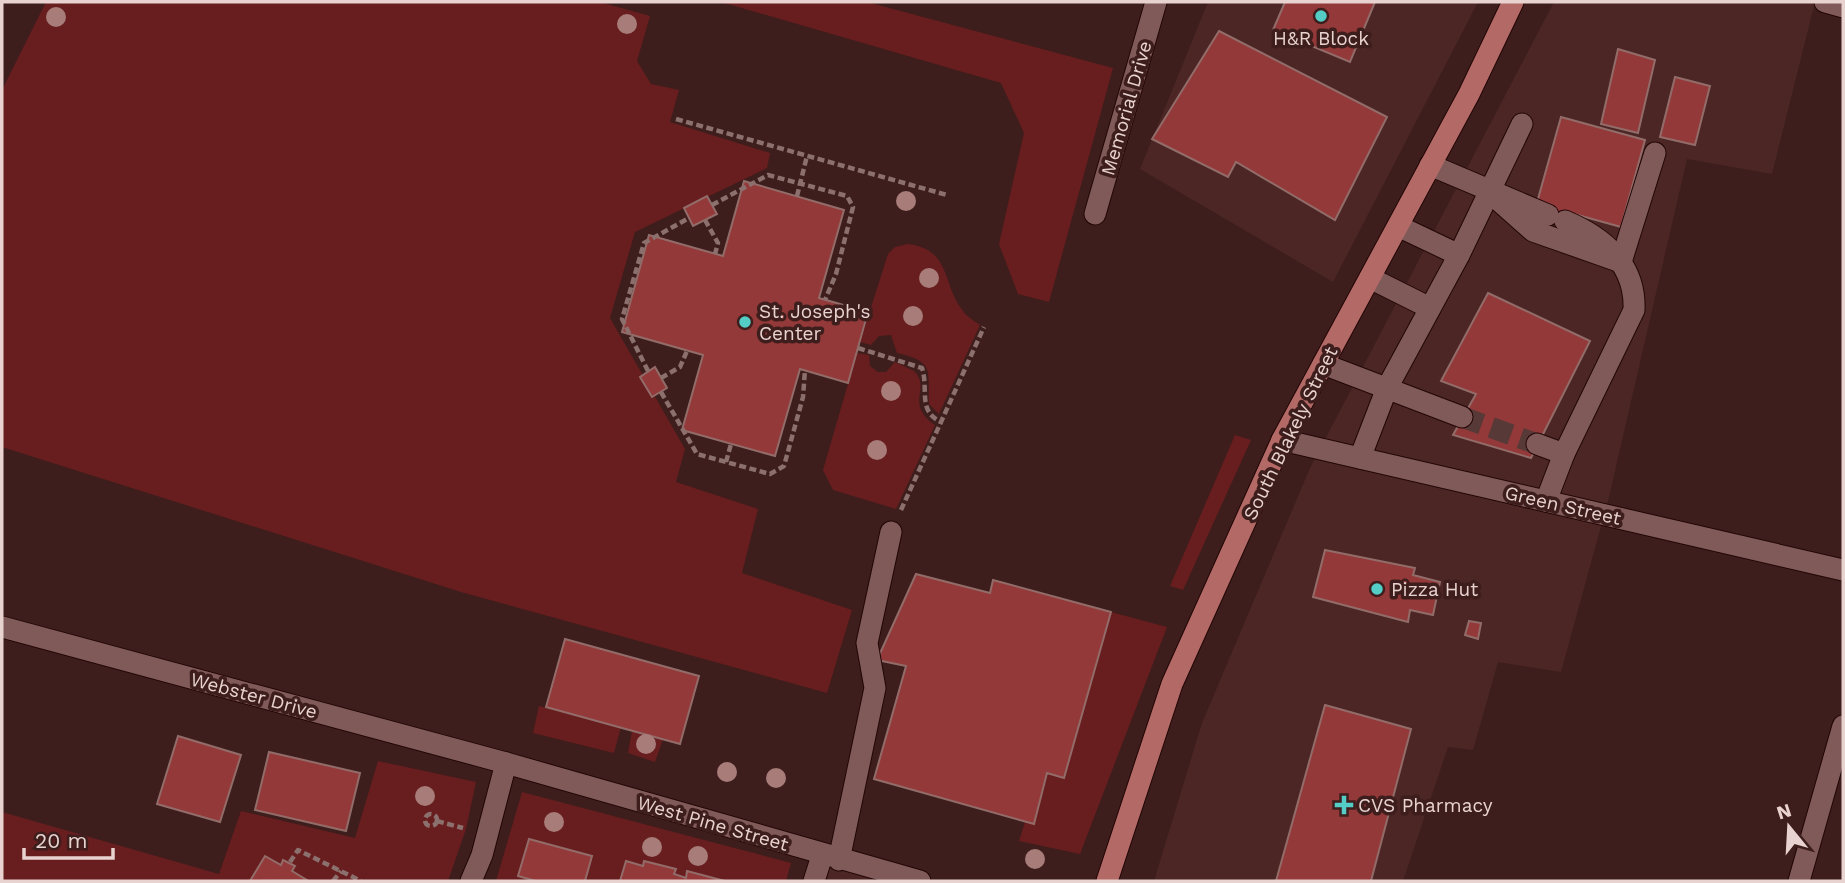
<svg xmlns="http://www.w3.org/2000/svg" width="1845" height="883" viewBox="0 0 1845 883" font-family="'Work Sans',sans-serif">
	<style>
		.built { fill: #4b2624 }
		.green { fill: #681d1e }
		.building { fill: #943939; stroke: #926c69; stroke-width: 2 }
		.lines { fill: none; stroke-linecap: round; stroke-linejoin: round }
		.minor-tunnel { stroke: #573937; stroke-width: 21; stroke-dasharray: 21 10; stroke-linecap: butt }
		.minor-casing { stroke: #220606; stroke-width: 23 }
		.major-casing { stroke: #220606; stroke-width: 23 }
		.path { stroke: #8b706e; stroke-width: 4.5; stroke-dasharray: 7 3.5; stroke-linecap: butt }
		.minor { stroke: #7f5a58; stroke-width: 21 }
		.major { stroke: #b36a66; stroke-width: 21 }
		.tree { fill: #a77c79 }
		.poi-dot { fill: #54cdc7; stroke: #3d1e1c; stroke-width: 2.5 }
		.labels { text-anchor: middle; stroke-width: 7; stroke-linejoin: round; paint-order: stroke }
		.poi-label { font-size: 19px; fill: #e8d3d1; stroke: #3d1e1c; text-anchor: start }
		.street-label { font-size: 19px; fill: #e8d3d1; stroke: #3d1e1c }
	</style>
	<rect width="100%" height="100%" fill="#3d1e1c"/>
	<g class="built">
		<path d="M1208,2h270l-145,280 -193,-113z"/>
		<path d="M1554,2h261l-43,172 -85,-15 -78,338 -48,175 -63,-10 -25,88 -25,-3 -45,134h-249l48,-158 108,-255z"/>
		<path d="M832,858l67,23h-73z"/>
	</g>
	<g class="green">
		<path d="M46,2h554l50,14 -13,45 14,23 28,6 -9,32 100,31 -3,15 -132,64 -25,86 75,131 -9,33 82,27 -16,64 110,37 -25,83 -366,-101 -459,-145v-357z"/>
		<path d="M721,2h146l246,66 -64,234 -31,-8 -19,-50 25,-111 -23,-50z"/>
		<path d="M908,244c44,6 33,39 55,67 4,6 12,10 17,14l-41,89 -10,-10c-2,-32 8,-42 -32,-51l-6,-18 -12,1 -8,9 -11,-3 28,-88 7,-7z"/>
		<path d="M857,353l12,2 1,11 8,6h8l9,-10 19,9c18,18 -10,32 21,54l-39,84 -63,-19 -10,-20z"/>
		<path d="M1235,435l16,5 -68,150 -13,-4z"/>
		<path d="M1111,612l56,15 -87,227 -61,-13 6,-19 9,2 14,-51 17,4z"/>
		<path d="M539,706l82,21 -7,26 -81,-20z"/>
		<path d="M632,731l31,8 -8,23 -27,-9z"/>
		<path d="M378,761l98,21 -10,47 -18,52h-446v-69l217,62 22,-63 114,27z"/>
		<path d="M522,792l269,71 -5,18h-290z"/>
	</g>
	<g class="building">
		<path d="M1285,2h90l-25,60 -77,-32z"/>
		<path d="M1219,31l168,86 -52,103 -99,-58 -8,15 -76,-38z"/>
		<path d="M1618,49l37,11 -17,73 -37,-9z"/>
		<path d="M1675,77l35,9 -15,59 -35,-8z"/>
		<path d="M1561,117l84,23 -24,87 -54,-15 -3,13 -17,-4 -11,-15z"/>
		<path d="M744,181l100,29 -25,88 49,14 -20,71 -48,-14 -25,87 -93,-26 21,-75 -81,-23 27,-97 74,21z"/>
		<path d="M707,196l10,18 -24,12 -9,-18z"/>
		<path d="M1488,293l102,48 -59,117 -78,-23 23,-41 -35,-13z"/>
		<path d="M655,367l12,21 -15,9 -12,-20z"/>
		<path d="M1325,550l90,18 -2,7 27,7 -7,33 -23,-5 -2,12 -95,-25z"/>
		<path d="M916,574l74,19 3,-13 118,32 -47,166 -17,-5 -13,51 -160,-45 32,-113 -29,-6z"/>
		<path d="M1469,621l12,2 -3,16 -13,-4z"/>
		<path d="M565,639l134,37 -19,68 -134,-37z"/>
		<path d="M1325,705l86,24 -40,152h-95z"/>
		<path d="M178,736l63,19 -21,67 -63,-18z"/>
		<path d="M269,752l91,21 -14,58 -91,-21z"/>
		<path d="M529,839l63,17 -7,25h-49l-18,-5z"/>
		<path d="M265,856l16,9 2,-5 12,6 -3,5 15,9 -57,1z"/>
		<path d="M626,861l17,5 1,-5 32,8 -2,5 12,4 1,-7 38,10h-105z"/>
	</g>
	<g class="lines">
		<path class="minor-tunnel" d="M1462,417l75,27"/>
		<defs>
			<g id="minor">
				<path d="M1825,2l18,5"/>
				<path d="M1430,165l118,50"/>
				<path d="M1489,192l44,39 88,31 34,-109"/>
				<path d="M1095,214l61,-212"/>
				<path d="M1398,226l61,29"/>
				<path d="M1370,278l60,30"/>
				<path d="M1323,364l139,53"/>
				<path d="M1282,440l561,130"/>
				<path d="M1537,444l27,10"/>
				<path d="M1360,458l27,-70 72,-133 63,-131"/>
				<path d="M1546,501l18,-47 70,-144c2,-46 -31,-73 -69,-89"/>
				<path d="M2,627l504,136 414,118"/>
				<path d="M839,860l36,-172 -8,-45 24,-111"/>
				<path d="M471,881l11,-26 24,-92"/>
				<path d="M814,881l8,-25"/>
				<path d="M1799,881l44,-155"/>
			</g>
			<path id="major" d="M1107,881l65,-197 110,-244 187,-346 44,-92"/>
		</defs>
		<use href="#minor" class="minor-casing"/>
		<use href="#major" class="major-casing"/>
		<g class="path">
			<path d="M676,119l271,76"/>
			<path d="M797,196l10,-40"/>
			<path d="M712,205l56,-30 79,21 6,11 -17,67 -11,26"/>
			<path d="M705,220l13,23 -3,11"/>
			<path d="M858,348l64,20c7,21 -5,43 19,54l43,-95"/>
			<path d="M648,371l-26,-52 22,-76 45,-25"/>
			<path d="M661,378l19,-11 7,-16"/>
			<path d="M661,392l36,62 73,20 14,-8 19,-69 2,-27"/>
			<path d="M726,462l5,-18"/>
			<path d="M901,510l40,-88"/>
			<circle cx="431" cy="820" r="6"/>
			<path d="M437,821l26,7"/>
			<path d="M290,862l8,-12 63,31"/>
			<path d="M333,881l8,-10"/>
		</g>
		<use href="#minor" class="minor"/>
		<use href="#major" class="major"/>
	</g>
	<g class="tree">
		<circle cx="56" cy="17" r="10"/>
		<circle cx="627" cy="24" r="10"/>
		<circle cx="906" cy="201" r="10"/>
		<circle cx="929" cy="278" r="10"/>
		<circle cx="913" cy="316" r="10"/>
		<circle cx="891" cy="391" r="10"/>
		<circle cx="877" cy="450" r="10"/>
		<circle cx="646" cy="744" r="10"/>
		<circle cx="727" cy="772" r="10"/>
		<circle cx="776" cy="778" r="10"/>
		<circle cx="425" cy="796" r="10"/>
		<circle cx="554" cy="822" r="10"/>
		<circle cx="652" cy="847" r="10"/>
		<circle cx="698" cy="856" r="10"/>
		<circle cx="1035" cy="859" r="10"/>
	</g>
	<g class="poi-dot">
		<circle cx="1321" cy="16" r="7"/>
		<circle cx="745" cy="322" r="7"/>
		<circle cx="1377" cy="589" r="7"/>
		<path d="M1340.5 794.5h7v7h7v7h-7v7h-7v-7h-7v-7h7z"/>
	</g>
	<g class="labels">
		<g class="poi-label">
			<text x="1321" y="45" text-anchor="middle">H&amp;R Block</text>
			<text x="759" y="318">St. Joseph's<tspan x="759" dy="22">Center</tspan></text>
			<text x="1391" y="596">Pizza Hut</text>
			<text x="1358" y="812">CVS Pharmacy</text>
		</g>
		<g class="street-label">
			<text transform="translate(1126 108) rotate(-74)" y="7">Memorial Drive</text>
			<text transform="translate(1290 433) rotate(-64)" y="7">South Blakely Street</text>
			<text transform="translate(1563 505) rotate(13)" y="7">Green Street</text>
			<text transform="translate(254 695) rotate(15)" y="7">Webster Drive</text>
			<text transform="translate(713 823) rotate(16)" y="7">West Pine Street</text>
		</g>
	</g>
	<rect width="1845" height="883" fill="none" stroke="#e8d3d1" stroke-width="7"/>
	<g transform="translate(1789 827) rotate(342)" stroke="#3d1e1c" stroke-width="5" paint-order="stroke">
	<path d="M0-5L12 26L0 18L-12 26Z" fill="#e8d3d1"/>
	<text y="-10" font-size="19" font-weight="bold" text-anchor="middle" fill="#e8d3d1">N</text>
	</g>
	<path d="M24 848v10h89v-10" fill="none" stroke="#e8d3d1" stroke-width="3.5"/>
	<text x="35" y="848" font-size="21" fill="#e8d3d1" stroke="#3d1e1c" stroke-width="5" paint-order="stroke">20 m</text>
</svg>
